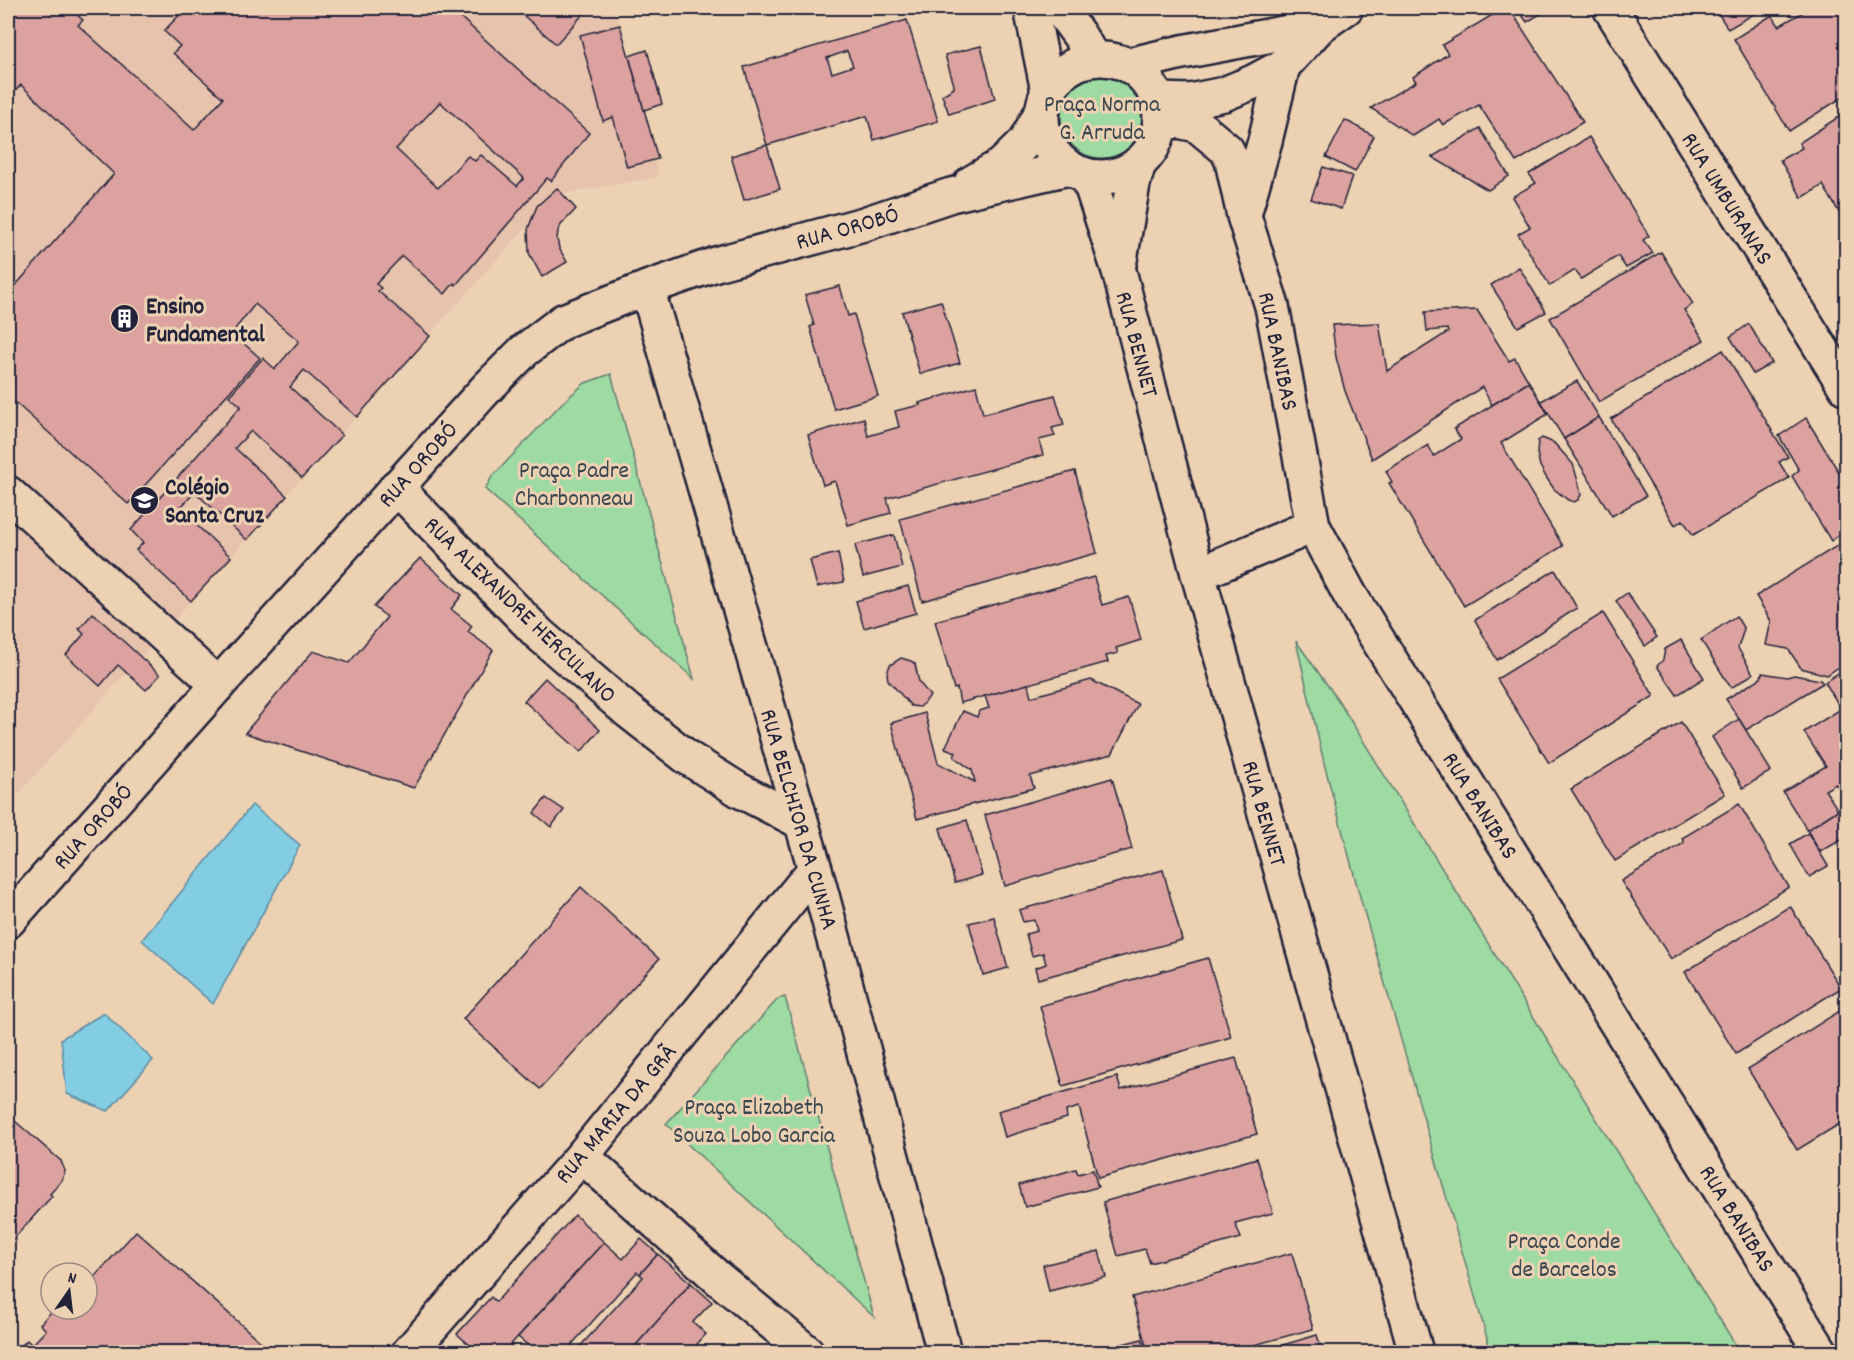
<svg xmlns="http://www.w3.org/2000/svg" width="1854" height="1360" viewBox="0 0 1854 1360" font-family="Dekko,sans-serif">
	<style>
		.built { fill: #e7c3ad }
		.green { fill: #9edba3; stroke: #607e6f; stroke-width: 1.5 }
		.water { fill: #82cde2; stroke: #5c899f; stroke-width: 1.5 }
		.building { fill: #dca29f; stroke: #22223b; stroke-width: 1.5; fill-rule: evenodd }
		.lines { fill: none; stroke-linecap: round; stroke-linejoin: round }
		.minor-casing { stroke: #22223b; stroke-width: 38 }
		.minor { stroke: #ecd1b3; stroke-width: 33 }
		.labels { text-anchor: middle; stroke-width: 6; stroke-linejoin: round; paint-order: stroke }
		.park-label { font-size: 24px; fill: #3b4750; stroke: #ecd1b3 }
		.street-label { font-size: 24px; fill: #22223b; stroke: #ecd1b3 }
		.poi-label { font-size: 24px; font-weight: bold; fill: #22223b; stroke: #ecd1b3; text-anchor: start }
	</style>
	<rect width="100%" height="100%" fill="#ecd1b3"/>
	<filter id="ink" filterUnits="userSpaceOnUse"><feTurbulence type="fractalNoise" baseFrequency=".0167" numOctaves="2"/><feDisplacementMap in="SourceGraphic" scale="12" xChannelSelector="R" yChannelSelector="G"/><feConvolveMatrix kernelMatrix="1 2 1 2 8 2 1 2 1" color-interpolation-filters="sRGB"/></filter>
	<g filter="url(#ink)">
		<path class="built" d="M8,8h607l43,169 -103,18 -547,610z"/>
		<g class="green">
			<circle cx="1102" cy="117" r="41"/>
			<path d="M611,374l83,305 -209,-190 7,-12 69,-73 24,-21z"/>
			<path d="M1296,641l42,59 402,652h-249l-129,-448 -37,-137z"/>
			<path d="M785,997l89,320 -208,-193 112,-125z"/>
		</g>
		<g class="water">
			<path d="M252,805l48,40 -87,159 -71,-64z"/>
			<path d="M104,1013l49,47 -45,51 -41,-17 -6,-55z"/>
		</g>
		<g class="building">
			<path d="M8,8h61l14,12 -5,5 116,105 29,-32 -50,-45 7,-7 -16,-15 22,-23h264l139,125 -38,48 -4,-3 -91,107 -2,-2 -9,11 -43,-38 -26,28 5,4 -3,3 52,45 -73,81 -53,-47 -14,17 52,48 -40,43 -51,-47 -16,17 52,48 -40,44 -52,-48 -16,17 52,48 -40,44 -55,-51 7,-7 -12,-13 110,-124 -12,-10 34,-38 12,11 24,-28 -44,-37 -23,29 28,25 -132,146 -120,-108v-102l106,-120 -93,-89 -7,7 -6,-7zM440,102l84,76 -7,8 -36,-31 -6,6 -7,-5 -30,32 -42,-39z"/>
			<path d="M515,8h74l-33,36z"/>
			<path d="M1504,8h5l74,114 -67,40 -37,-57 -36,20 -4,-6 -26,17 -42,-28 45,-26 -3,-5 35,-23 -6,-9z"/>
			<path d="M1517,8h29l1,2 -20,12z"/>
			<path d="M1715,8h49l-36,21z"/>
			<path d="M1810,8h36v87l-57,36 -55,-92 38,-24 7,11z"/>
			<path d="M907,20l31,101 -64,19 -7,-24 -100,29 -23,-78zM847,51l6,15 -21,7 -5,-15z"/>
			<path d="M620,25l38,134 -31,8 -14,-50 -10,4 -23,-86z"/>
			<path d="M981,46l14,53 -46,15 -7,-19 12,-7v-3l-9,-30z"/>
			<path d="M647,50l15,54 -18,6 -15,-54z"/>
			<path d="M1846,112v112l-23,-39 -21,13 -22,-38 22,-12 -3,-5z"/>
			<path d="M1345,120l29,16 -19,36 -29,-15z"/>
			<path d="M1480,128l29,48 -21,14 -56,-33z"/>
			<path d="M1589,137l60,99 -6,4 10,13 -27,15 -8,-12 -37,23 -6,-9 -25,16 -32,-52 12,-7 -18,-30 24,-14 -7,-9z"/>
			<path d="M767,145l13,44 -36,11 -13,-44z"/>
			<path d="M1323,167l29,9 -11,33 -30,-10z"/>
			<path d="M557,188l19,21 -15,16 -3,6 -1,8 2,9 8,14 -25,15 -13,-24 -1,-24 9,-23z"/>
			<path d="M1661,252l32,52 -9,6 20,30 -105,62 -49,-84z"/>
			<path d="M1519,267l27,45 -28,15 -27,-42z"/>
			<path d="M840,286l8,30 6,-2 24,82 -44,13 -24,-82 4,-2 -9,-30z"/>
			<path d="M941,301l19,62 -40,11 -18,-62z"/>
			<path d="M1477,310l32,51 6,-3 14,24 -37,23 -10,-18 -110,72 -27,-68 -9,-34 -4,-32 47,-2 8,48 61,-39 -1,-3 -20,2 -2,-19z"/>
			<path d="M1749,324l23,39 -19,11 -23,-37z"/>
			<path d="M1723,350l65,107 -9,5 10,16 -96,57 -10,-15 -8,5 -64,-106z"/>
			<path d="M1577,381l22,36 -35,22 -23,-38z"/>
			<path d="M1529,382l19,32 -47,29 62,103 -99,60 -75,-123 3,-1 -6,-11 42,-26 6,11 27,-17 -7,-10z"/>
			<path d="M976,386l7,28 72,-19 9,30 -12,3 3,8 -16,4 4,15 -156,43 4,15 -43,12 -13,-44 -12,4 -15,-50 56,-17 4,18 31,-9 -4,-16 25,-6 -1,-2z"/>
			<path d="M1599,417l47,79 -34,20 -48,-77z"/>
			<path d="M1806,418l40,66v51l-4,3 -3,-3 -8,6 -39,-65 7,-6 -20,-34z"/>
			<path d="M1542,438l12,5 19,21 6,21 2,10 -3,5 -4,2 -6,-2 -14,-11 -8,-12 -6,-11 -3,-13 1,-12z"/>
			<path d="M1075,471l22,82 -175,48 -22,-82z"/>
			<path d="M894,535l8,32 -39,10 -8,-32z"/>
			<path d="M1840,544l6,11v107l-19,13 -26,-7 -13,-19 -22,-4 5,-24 -15,-25z"/>
			<path d="M838,553l6,29 -27,5 -7,-27z"/>
			<path d="M420,558l42,37 -11,14 21,17 -4,6 25,18 -79,138 -169,-55 68,-82 36,12 38,-46 -13,-10z"/>
			<path d="M1555,570l22,38 -80,52 -22,-40z"/>
			<path d="M1094,577l8,28 27,-8 12,43 -25,8 2,5 -12,3 2,6 -148,41 -3,-15 -3,1 -19,-68z"/>
			<path d="M908,586l8,27 -52,15 -8,-27z"/>
			<path d="M1627,593l30,44 -12,9 -29,-45z"/>
			<path d="M93,613l67,62 -14,15 -28,-25 -18,21 -34,-31 18,-21 -5,-5z"/>
			<path d="M1603,613l51,83 -105,67 -52,-84z"/>
			<path d="M1736,616l8,13 -6,19 15,26 -22,14 -30,-48z"/>
			<path d="M1681,640l23,38 -27,17 -20,-29 6,-6 2,-11z"/>
			<path d="M901,658l10,3 4,3 4,18 11,14 -10,11 -9,-1 -23,-26 -1,-7 3,-8z"/>
			<path d="M1846,668v127l-1,1 -9,-12 -11,6 13,20 -31,20 -24,-38 43,-26 -22,-34 37,-23 -16,-27z"/>
			<path d="M1762,673l25,4 7,-2 26,5 3,3 -77,47 -20,-31 35,-21z"/>
			<path d="M545,678l55,52 -19,22 -57,-51z"/>
			<path d="M1091,680l47,24 -26,50 -82,22 4,12 -117,31 -26,-96 34,-10 13,50 37,19 -3,-12 -18,-13 2,-5 -11,-4 18,-37 14,6 2,-6 10,-3 -4,-12 43,-12 3,13z"/>
			<path d="M1739,719l32,52 -28,17 -31,-51z"/>
			<path d="M1681,722l44,72 -110,67 -44,-72z"/>
			<path d="M1112,778l20,71 -127,37 -20,-71z"/>
			<path d="M546,798l18,12 -13,17 -17,-14z"/>
			<path d="M1739,804l50,83 -118,72 -50,-78 63,-38 -2,-5z"/>
			<path d="M1838,810l7,15 -2,14 -23,13 -13,-22z"/>
			<path d="M967,820l15,55 -27,8 -15,-55z"/>
			<path d="M1808,833l20,33 -19,11 -19,-33z"/>
			<path d="M1163,870l19,70 -144,39 -3,-11 11,-4 -3,-11 -11,3 -6,-22 11,-3 -3,-11 -11,2 -4,-12z"/>
			<path d="M581,887l78,72 -119,130 -77,-70z"/>
			<path d="M1790,906l51,82 -105,66 -51,-82z"/>
			<path d="M994,917l14,51 -25,7 -14,-52z"/>
			<path d="M1846,923v24l-3,-13 1,-8z"/>
			<path d="M1846,955v21l-3,-11z"/>
			<path d="M1208,958l23,79 -168,49 -23,-80z"/>
			<path d="M1846,1007v113l-49,30 -49,-81z"/>
			<path d="M1236,1058l21,76 -159,44 -19,-71 -13,4 1,7 -62,19 -7,-26 119,-34 4,13z"/>
			<path d="M8,1115l53,46 4,10 -3,9 -12,14 2,2 -44,49z"/>
			<path d="M1257,1158l16,55 -38,10 6,15 -91,25 -5,-14 -27,7 -15,-54z"/>
			<path d="M1076,1169l2,5 15,-4 5,17 -73,20 -6,-22z"/>
			<path d="M575,1215l29,27 -100,110h-26l-21,-18 34,-37 5,5z"/>
			<path d="M136,1231l136,121h-257l12,-12 5,5 14,-15 -6,-6 14,-15h33v-24z"/>
			<path d="M641,1239l17,15 -18,20 -3,-2 -72,80h-29l-18,-15 86,-95 19,17z"/>
			<path d="M1099,1251l7,26 -57,14 -6,-26z"/>
			<path d="M1292,1253l21,76 -85,23h-71l-1,-5 -9,2 -15,-52z"/>
			<path d="M658,1254l33,29 -61,69h-55l68,-75 -3,-3z"/>
			<path d="M691,1283l21,19 -19,20 13,12 -16,18h-60z"/>
			<path d="M1317,1335l5,17h-44l-2,-5z"/>
			<path d="M1142,1339l4,13h-54z"/>
		</g>
		<g class="lines">
			<defs>
				<g id="minor">
					<path d="M1031,8l17,83"/>
					<path d="M1059,8l20,27 15,24"/>
					<path d="M1610,8l236,380"/>
					<circle cx="1101" cy="118" r="59"/>
					<path d="M1128,65l54,-13 138,-26"/>
					<path d="M1158,100l32,1 34,-7 29,-12 30,-16 37,-40 26,-18"/>
					<path d="M1160,123l18,-2 19,4 30,25 5,11 12,55 28,90 41,220 37,69 471,757"/>
					<path d="M1084,175l8,13 27,83 79,303 218,778"/>
					<path d="M971,183l32,-19 22,-22 16,-29"/>
					<path d="M1245,211l20,-70 18,-75"/>
					<path d="M1120,260l13,-76 6,-21"/>
					<path d="M647,288l168,581 129,483"/>
					<path d="M396,487l143,147 89,77 60,47 51,32 62,32"/>
					<path d="M8,493l210,192"/>
					<path d="M1198,574l115,-48"/>
					<path d="M8,921l210,-236 268,-296 38,-38 39,-30 84,-33 72,-25 145,-39 87,-29 118,-27"/>
					<path d="M582,1156l137,123 88,73"/>
					<path d="M409,1352l173,-196 233,-287"/>
				</g>
			</defs>
			<use href="#minor" class="minor-casing"/>
			<use href="#minor" class="minor"/>
		</g>
	</g>
	<defs>
		<symbol id="building-disc" viewBox="-11 -11 22 22"><circle r="9.5" fill="#22223b" stroke="#ecd1b3"/><path d="M-4-6H4V6H1V3H-1V6H-4ZM-2.5-4.3h1.7v1.8h-1.7ZM.8-4.3h1.7v1.8H.8ZM-2.5-1h1.7V.8h-1.7ZM.8-1h1.7V.8H.8Z" fill="#fff"/></symbol>
		<symbol id="school-disc" viewBox="-11 -11 22 22"><circle r="9.5" fill="#22223b" stroke="#ecd1b3"/><path d="M0-5L7-2L0 1L-7-2ZM-4 1L0 2.5L4 1V4Q0 6-4 4Z" fill="#fff"/></symbol>
	</defs>
	<g fill-rule="evenodd">
		<use href="#building-disc" x="108" y="302" width="33" height="33"/>
		<use href="#school-disc" x="128" y="484" width="33" height="33"/>
	</g>
	<g class="labels">
		<g class="park-label">
			<text x="1102" y="111">Praça Norma<tspan x="1102" dy="28">G. Arruda</tspan></text>
			<text x="574" y="477">Praça Padre<tspan x="574" dy="28">Charbonneau</tspan></text>
			<text x="754" y="1114">Praça Elizabeth<tspan x="754" dy="28">Souza Lobo Garcia</tspan></text>
			<text x="1564" y="1248">Praça Conde<tspan x="1564" dy="28">de Barcelos</tspan></text>
		</g>
		<g class="street-label">
			<text transform="translate(1728 198) rotate(58)" y="8">RUA UMBURANAS</text>
			<text transform="translate(847 227) rotate(-16)" y="8">RUA OROBÓ</text>
			<text transform="translate(1138 344) rotate(75)" y="8">RUA BENNET</text>
			<text transform="translate(1279 351) rotate(78)" y="8">RUA BANIBAS</text>
			<text transform="translate(417 464) rotate(-48)" y="8">RUA OROBÓ</text>
			<text transform="translate(521 609) rotate(44)" y="8">RUA ALEXANDRE HERCULANO</text>
			<text transform="translate(1481 805) rotate(58)" y="8">RUA BANIBAS</text>
			<text transform="translate(1265 813) rotate(74)" y="8">RUA BENNET</text>
			<text transform="translate(800 819) rotate(74)" y="8">RUA BELCHIOR DA CUNHA</text>
			<text transform="translate(92 826) rotate(-48)" y="8">RUA OROBÓ</text>
			<text transform="translate(615 1113) rotate(-50)" y="8">RUA MARIA DA GRÃ</text>
			<text transform="translate(1738 1218) rotate(58)" y="8">RUA BANIBAS</text>
		</g>
		<g class="poi-label">
			<text x="146" y="313">Ensino<tspan x="146" dy="28">Fundamental</tspan></text>
			<text x="165" y="494">Colégio<tspan x="165" dy="28">Santa Cruz</tspan></text>
		</g>
	</g>
	<rect width="1854" height="1360" fill="none" stroke="#ecd1b3" stroke-width="30"/>
	<rect x="15" y="15" width="1824" height="1330" fill="none" stroke="#22223b" stroke-width="2" filter="url(#ink)"/>
	<g transform="translate(69 1291) rotate(14)"><circle r="28" fill="#ecd1b3" stroke="#9b8b83" stroke-width="1.5"/>
	<path d="M0-4.5L10 22L0 15L-10 22Z" fill="#22223b"/>
	<text y="-9" font-size="16" font-weight="bold" text-anchor="middle" fill="#22223b">N</text>
	</g>
</svg>
